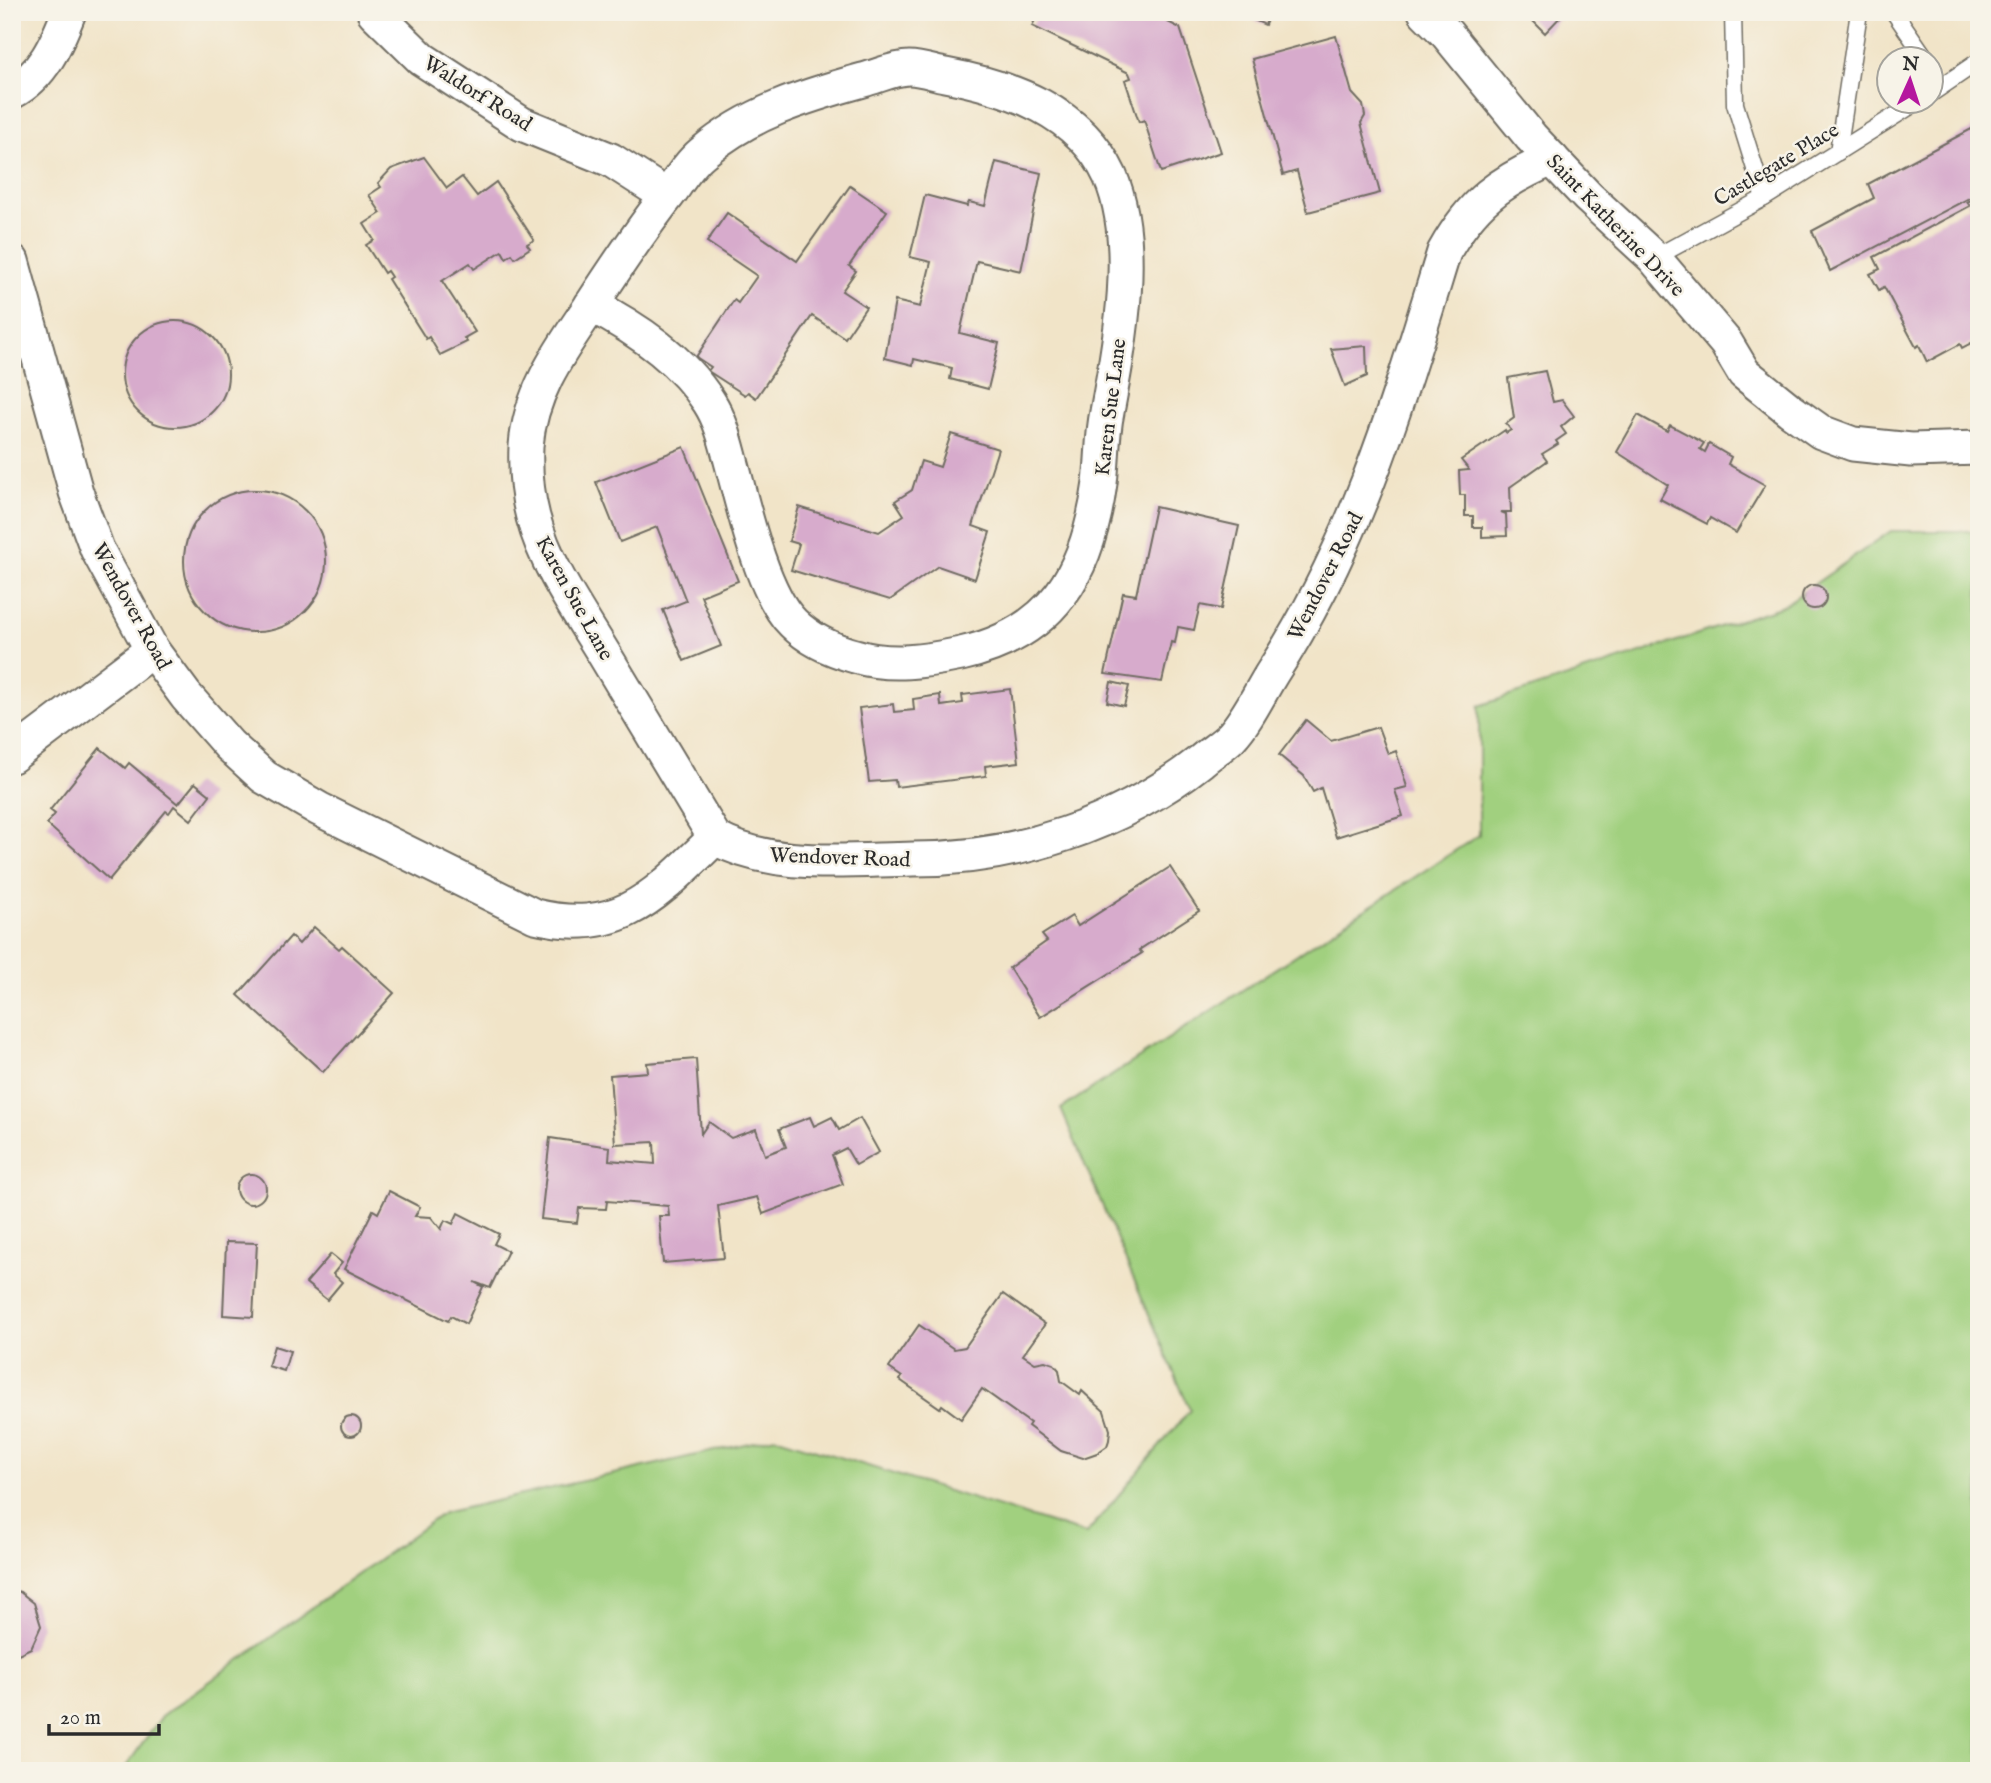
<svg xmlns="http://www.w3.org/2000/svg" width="1991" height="1783" viewBox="0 0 1991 1783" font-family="'IM FELL English',serif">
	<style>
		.green { fill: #a1d07f; stroke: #667e55; stroke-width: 2 }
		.building { fill: #d7abcc }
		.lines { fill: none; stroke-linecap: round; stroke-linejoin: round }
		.service-casing { stroke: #706c62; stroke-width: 19 }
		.minor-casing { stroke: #706c62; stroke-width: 37 }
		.service { stroke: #fff; stroke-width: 16 }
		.minor { stroke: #fff; stroke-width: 33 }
		.labels { text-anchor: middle; stroke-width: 5; stroke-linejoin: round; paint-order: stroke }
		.street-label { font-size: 21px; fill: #2b2b2b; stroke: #f7f3e8 }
	</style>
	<rect width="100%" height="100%" fill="#f7f3e8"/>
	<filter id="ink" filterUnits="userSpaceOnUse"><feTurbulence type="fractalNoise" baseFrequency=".0143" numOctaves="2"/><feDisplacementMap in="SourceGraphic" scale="14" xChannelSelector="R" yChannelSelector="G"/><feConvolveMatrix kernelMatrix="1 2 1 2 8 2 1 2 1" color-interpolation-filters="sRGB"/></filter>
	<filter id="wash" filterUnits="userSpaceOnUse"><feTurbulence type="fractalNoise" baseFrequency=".00686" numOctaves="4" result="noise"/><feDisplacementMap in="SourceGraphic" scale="28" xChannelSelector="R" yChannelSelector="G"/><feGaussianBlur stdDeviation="1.57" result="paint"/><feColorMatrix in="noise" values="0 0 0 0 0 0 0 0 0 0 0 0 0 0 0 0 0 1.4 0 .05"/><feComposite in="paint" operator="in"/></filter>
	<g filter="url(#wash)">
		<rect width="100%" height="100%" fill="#f1e4c8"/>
		<path class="green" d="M1891,531h88v1240h-1856l39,-55 281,-203 332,-76 311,97 104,-124 -129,-301 418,-274v-129l304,-100z"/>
		<g id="blocks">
			<g class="building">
				<path d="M1039,12h109l32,16 41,124 -60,20 -17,-52 -5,2 -14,-42 6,-2 -2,-5 -97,-47z"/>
				<path d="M1236,12h34l-5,13z"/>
				<path d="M1524,12h41l-20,21z"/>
				<path d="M1336,36l16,57 11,12 2,11 -4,7 19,70 -72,19 -11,-41 -14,4 -31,-116z"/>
				<path d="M1979,125v68l-149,78 -18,-40 62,-33 -6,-14z"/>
				<path d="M424,157l23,31 15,-11 15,19 19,-14 38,58 -7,4 3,4 -15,10 -3,-4 -6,4 -4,-7 -28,18 -4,-6 -28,18 33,51 -11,6 3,4 -27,13 -11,-18 -3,2 -38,-60 3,-2 -4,-6 -3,2 -18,-28 8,-5 -10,-16 17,-11 -12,-18 12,-8 -3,-4 13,-14z"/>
				<path d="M996,162l45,11 -20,98 -44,-10 -17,72 39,10 -11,46 -38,-10 2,-11 -38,-9 -1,6 -28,-7 10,-57 25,6 11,-45 -21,-5 15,-62 42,11 2,-4 16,4z"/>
				<path d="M850,186l37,25 -38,55 7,5 -14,20 24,16 -21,31 -33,-22 -56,82 -8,-6 -3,3 -37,-24 3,-4 -15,-10 38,-57 4,3 19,-27 -50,-34 20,-29 70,48z"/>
				<path d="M1979,196v143l-17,9 -2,-4 -33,18 -8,-17 -3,2 -32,-60 -5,3 -9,-16 10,-5 -6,-12 96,-51 -3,-4z"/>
				<circle cx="175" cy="374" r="53"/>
				<path d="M1366,346l1,30 -22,10 -14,-37z"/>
				<path d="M1545,371l8,31 9,-2 12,16 -13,11 5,7 -10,7 2,3 -16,10 5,7 -37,26 1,25h-10l5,2 1,22 -25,1v-10h-9v-11h-8v-21h-5l-1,-24 10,-1 -8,-10 44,-30 1,3 5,-3 -5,-6 8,-6 -6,-40z"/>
				<path d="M1638,415l29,16 3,-6 34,18 -4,6 5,3 4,-8 22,13 -3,7 37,21 -29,48 -26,-15 -3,6 -47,-25 8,-14 -51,-33z"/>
				<path d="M951,434l47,15 -25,77 17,6 -15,47 -37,-13 -48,34 -99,-30 8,-26 -10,-3 10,-34 80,25 25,-17 -9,-14 17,-11 9,-29 19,6z"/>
				<path d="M684,447l54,134 -37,15 20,50 -37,15 -21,-51 23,-9 -29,-74 -37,15 -24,-60z"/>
				<circle cx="255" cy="561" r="71"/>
				<path d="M1155,507l84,19 -18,83 -21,-4 -6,25 -16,-3 -3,16 -4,-1 -9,40 -57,-8 18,-81 13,2z"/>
				<circle cx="1814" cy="597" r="12"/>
				<path d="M1111,682l18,4 -5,20 -17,-4z"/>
				<path d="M1010,689l9,73 -34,4 1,10 -90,11 -1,-7 -26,2 -10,-74 34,-4 1,8 20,-2 -1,-11 27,-4 1,11 22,-3 -1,-8z"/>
				<path d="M1306,720l25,21 47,-14 10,27 8,-3 11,36 -12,3 8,26 -67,21 -15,-49 -8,4 -9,-16 -25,-21z"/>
				<path d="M100,748l25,20 4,-5 49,41 17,-21 15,12 -19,25 -17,-14 -5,7 -3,-2 -57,69 -62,-56 8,-10 -5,-4z"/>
				<path d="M1170,867l29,44 -60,39 3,3 -102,64 -31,-49 38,-27 -5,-6 30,-19 6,10z"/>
				<path d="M314,927l25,22 3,-3 52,47 -71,79 -85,-77 53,-59 8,8z"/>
				<path d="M696,1059l5,75 8,-12 22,16 25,-9 9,26 21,-8 -7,-18 31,-12 4,9 18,-9 7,13 21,-12 19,34 -23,13 -10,-17 -14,7 11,29 -80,30 -6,-17 -39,9 6,52 -61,5 -4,-47h10l-1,-10 -61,-5 -1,8 -27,-1 -2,15 -36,-4 9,-81 60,9 -1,13 46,4 -1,-22 -39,2 -5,-69 38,-3 -1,-9z"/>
				<circle cx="251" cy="1189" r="15"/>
				<path d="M389,1191l31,16 -5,9 16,1 10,12 4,-9 8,4 5,-11 41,21 -5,10 14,7 -18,37 -16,-6 9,5 -17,37 -15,-8 -3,5 -104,-52 29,-59 5,3z"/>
				<path d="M226,1242l31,1 -4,74 -30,-2z"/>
				<path d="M331,1254l11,9 -9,11 9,8 -15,18 -21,-17z"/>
				<path d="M1003,1294l42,30 -22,31 12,8 10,-2 9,3 5,6 2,11 19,14 2,-4 22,20 6,19 -1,10 -2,6 -10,7 -14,5 -22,-7 -33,-25 2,-3 -48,-34 -21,30 -19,-14 -2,3 -40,-28 2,-3 -13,-9 30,-43 35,24 11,-2z"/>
				<path d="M274,1346l16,5 -6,20 -16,-5z"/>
				<circle cx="351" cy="1426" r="10"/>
				<path d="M12,1590l8,2 14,11 7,23 -10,22 -19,9z"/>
			</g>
		</g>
	</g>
	<g filter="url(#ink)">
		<use href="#blocks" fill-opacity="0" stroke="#706c62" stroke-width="2"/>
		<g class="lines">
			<defs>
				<g id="service">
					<path d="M1733,12l2,92 29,94"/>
					<path d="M1894,12l33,48"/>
					<path d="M1932,93l47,-32"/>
					<path d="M1838,152l21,-140"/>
					<path d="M1654,258l110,-60 153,-96"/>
				</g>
				<g id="minor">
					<path d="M374,12l48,47 100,65 89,36 56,36"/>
					<path d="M1425,12l22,22 84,103 57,60 66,61 72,85 18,30 46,37 31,22 32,12 58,6 68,-2"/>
					<path d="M12,92c31,-16 45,-49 57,-80"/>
					<path d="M12,261l64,231 21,57 55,101 34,46 43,49 35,32 55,32 216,107c87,21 122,-23 180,-78 59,32 133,22 198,21 103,0 207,-34 288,-98 9,-8 21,-15 30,-24 16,-17 28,-43 41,-64 86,-132 126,-272 172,-421 28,-50 56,-71 108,-93"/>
					<path d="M591,305c45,23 90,53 118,97 11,17 16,36 21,55 12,44 31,135 63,166 16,16 40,27 62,33 35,11 72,5 106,-2 93,-21 127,-82 139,-171 3,-24 2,-48 7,-71 13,-69 32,-170 3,-236 -30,-65 -100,-89 -165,-101 -11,-2 -24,-7 -36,-7 -14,0 -31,8 -46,12 -58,16 -114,33 -161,73 -12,10 -21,24 -30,37 -30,38 -56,77 -82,117 -29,43 -60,85 -64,139 -1,23 1,48 7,71 13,49 45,94 71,137 37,61 74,123 111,184"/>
					<path d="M12,756l140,-106"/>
				</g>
			</defs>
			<use href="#service" class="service-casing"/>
			<use href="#minor" class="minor-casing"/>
			<use href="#service" class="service"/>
			<use href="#minor" class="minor"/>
		</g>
	</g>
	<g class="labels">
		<g class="street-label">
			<text transform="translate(478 93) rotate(32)" y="7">Waldorf Road</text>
			<text transform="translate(1776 164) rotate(-31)" y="7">Castlegate Place</text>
			<text transform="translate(1616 225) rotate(46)" y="7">Saint Katherine Drive</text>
			<text transform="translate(1110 407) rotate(-83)" y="7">Karen Sue Lane</text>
			<text transform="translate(1325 576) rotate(-63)" y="7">Wendover Road</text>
			<text transform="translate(575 598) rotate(61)" y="7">Karen Sue Lane</text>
			<text transform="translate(132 606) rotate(61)" y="7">Wendover Road</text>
			<text transform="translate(840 857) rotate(2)" y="7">Wendover Road</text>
		</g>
	</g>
	<rect width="1991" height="1783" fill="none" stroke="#f7f3e8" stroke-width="42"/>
	<g transform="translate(1910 80) rotate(3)"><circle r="33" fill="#f7f3e8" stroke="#a5a39c" stroke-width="2"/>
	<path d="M0-5L12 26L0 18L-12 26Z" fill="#b5179e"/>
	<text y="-10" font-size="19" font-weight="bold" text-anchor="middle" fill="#2b2b2b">N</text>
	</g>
	<path d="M49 1724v10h110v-10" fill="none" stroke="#2b2b2b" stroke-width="3.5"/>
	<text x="60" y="1724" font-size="21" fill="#2b2b2b" stroke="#f7f3e8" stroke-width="5" paint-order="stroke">20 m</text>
</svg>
